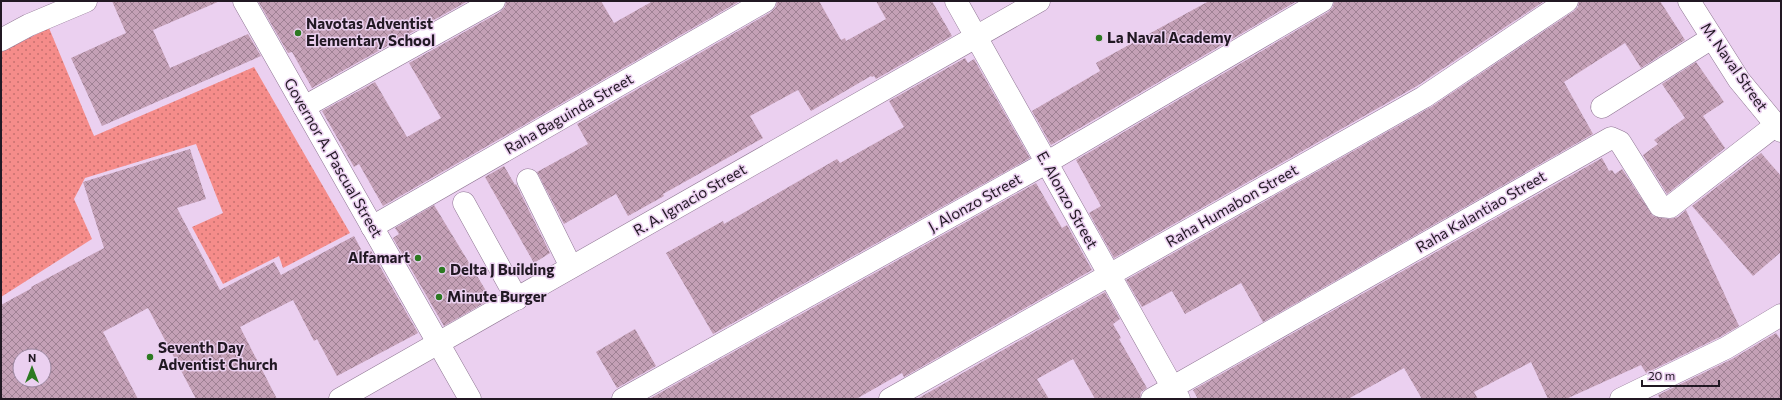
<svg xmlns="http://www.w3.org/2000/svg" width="1782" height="400" viewBox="0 0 1782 400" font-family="Commissioner,sans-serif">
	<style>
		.green { fill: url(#green-dots) }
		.building { fill: url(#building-cross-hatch); fill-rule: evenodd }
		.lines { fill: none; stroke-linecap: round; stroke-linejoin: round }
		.minor-casing { stroke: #8e7592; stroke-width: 23 }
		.major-casing { stroke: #8e7592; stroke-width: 23 }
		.minor { stroke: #fff; stroke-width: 22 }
		.major { stroke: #fff; stroke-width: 22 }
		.poi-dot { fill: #2c7921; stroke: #ebd0f0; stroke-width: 1.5 }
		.labels { text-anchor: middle; stroke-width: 3; stroke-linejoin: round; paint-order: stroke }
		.poi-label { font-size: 15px; font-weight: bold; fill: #211823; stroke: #ebd0f0; text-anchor: start }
		.street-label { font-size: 15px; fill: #211823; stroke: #ebd0f0 }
	</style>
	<defs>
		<pattern id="green-dots" width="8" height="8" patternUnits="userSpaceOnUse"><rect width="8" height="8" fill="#f58c8a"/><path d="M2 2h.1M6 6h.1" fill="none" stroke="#c67170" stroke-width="1.8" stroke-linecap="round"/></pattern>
		<pattern id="building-cross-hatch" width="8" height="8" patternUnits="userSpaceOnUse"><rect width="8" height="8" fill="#c4a0b6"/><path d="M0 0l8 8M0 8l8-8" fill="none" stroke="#9f8194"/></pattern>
	</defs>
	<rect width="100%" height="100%" fill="#ebd0f0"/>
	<path class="green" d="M49,28l45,108 160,-69 96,166 -67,35 -4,-12 -56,28 -31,-57 31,-14 -27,-69 -111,34 -11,21 18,40 -91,58v-245z"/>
	<g class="building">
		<path d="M112,1h108l-67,29 17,38 78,-34 13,22 -159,70 -31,-68 55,-25z"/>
		<path d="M258,1h210l-156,87 -20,-36 -4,1z"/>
		<path d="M506,1h95l13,22 39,-22h87l-357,205 -24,-42 -5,3 -32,-56 53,-29 32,55 34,-19 -32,-55 91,-51 5,-5z"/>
		<path d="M777,1h42l22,39 4,-2 1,3 40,-22 -10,-18h56l20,35 -76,43 -2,-3 -2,1 -1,-1 -60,35 -13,-21 -48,26 13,22 -100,56 1,2 -36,20 -12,-22 -52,30 -27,-52 51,-28 -11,-20 194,-112 5,-5z"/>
		<path d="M1209,1h88l-246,144 -19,-34 68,-40 -4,-8z"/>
		<path d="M1334,1h208l1,1 -126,84 -303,172 -25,-45 12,-7 -25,-46 252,-148 5,-5z"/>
		<path d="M1579,1h81l25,39 -44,28 -16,-25 -61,39 29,52 -330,188 -22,-39 -56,31 -13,-23 -30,16 -16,-27 305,-173 143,-96 4,-4z"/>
		<path d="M965,58l3,5 6,-4 56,99 -317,176 -47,-81 57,-32 1,3 113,-65 3,4 64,-36 -15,-26z"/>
		<path d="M1696,62l28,40 -21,14 22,32 -58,46 -24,-39 15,-11 -4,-4 31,-22 -23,-34z"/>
		<path d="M190,149l16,50 -29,9 43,82 54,-28 7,13 73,-39 10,19 7,-4 47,82 -81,43 -20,-37 -3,2 -21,-41 -53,27 37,72h-81l-48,-91 -45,24 35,67h-137v-94l31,-17 -1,-1 73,-39 -21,-66zM20,356h24v24h-24z"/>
		<path d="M1761,153l20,23v76l-28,24 -61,-70z"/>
		<path d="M1602,158l7,13 3,-1 3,4 7,-5 31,47 16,3 9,-2 8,-7 53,116 -19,11 -74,36 -5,-8 -75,34h-18l-17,-37 -57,30 4,7h-56l-18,-31 -56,31h-150l-5,-9z"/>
		<path d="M504,166l11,19 1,-1 34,69 -16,10 -49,-86z"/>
		<path d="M1036,183l26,45 5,-3 25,45 -188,107 -2,-4 -46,26h-207z"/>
		<path d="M434,205l57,94 -47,27 -51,-88 6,-4 -4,-6z"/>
		<path d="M1105,292l15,27 -7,5 8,14 -2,1 28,49 -6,4 -1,6 -45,1 -22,-40 -36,20 12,20h-132z"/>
		<path d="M635,329l21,37 -39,22 -21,-36z"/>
		<path d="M1776,333l5,7v59h-121l-2,-4 74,-36z"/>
	</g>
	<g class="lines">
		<defs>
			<g id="minor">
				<path d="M956,1l223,398"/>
				<path d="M1,40l28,-15 57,-24"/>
				<path d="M304,107l190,-106"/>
				<path d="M1602,107l105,-66 6,-1"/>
				<path d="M528,180l43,87"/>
				<path d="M464,203l53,96"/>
				<path d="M372,227l393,-226"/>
				<path d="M340,399l699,-398"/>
				<path d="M623,399l423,-236 276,-162"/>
				<path d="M890,399l534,-302 143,-96"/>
				<path d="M1152,399l459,-261 9,4 40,64 10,1 106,-82"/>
				<path d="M1621,399l105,-51 55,-33"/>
			</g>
			<g id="major">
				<path d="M244,1l226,398"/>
				<path d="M1689,1l50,79 42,51"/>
			</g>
		</defs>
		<use href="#minor" class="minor-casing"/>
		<use href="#major" class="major-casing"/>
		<use href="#minor" class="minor"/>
		<use href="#major" class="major"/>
	</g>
	<g class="poi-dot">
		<circle cx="298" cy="33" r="4"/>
		<circle cx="1099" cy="38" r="4"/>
		<circle cx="418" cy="258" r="4"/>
		<circle cx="442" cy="270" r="4"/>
		<circle cx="439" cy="297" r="4"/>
		<circle cx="150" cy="357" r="4"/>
	</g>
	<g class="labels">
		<g class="poi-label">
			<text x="306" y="29">Navotas Adventist<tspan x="306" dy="17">Elementary School</tspan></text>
			<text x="1107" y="43">La Naval Academy</text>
			<text x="410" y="263" text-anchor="end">Alfamart</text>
			<text x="450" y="275">Delta J Building</text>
			<text x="447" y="302">Minute Burger</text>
			<text x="158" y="353">Seventh Day<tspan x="158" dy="17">Adventist Church</tspan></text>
		</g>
		<g class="street-label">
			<text transform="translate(1734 67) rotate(55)" y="5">M. Naval Street</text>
			<text transform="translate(569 114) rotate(-30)" y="5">Raha Baguinda Street</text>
			<text transform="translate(333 158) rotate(60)" y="5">Governor A. Pascual Street</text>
			<text transform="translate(690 200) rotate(-30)" y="5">R. A. Ignacio Street</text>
			<text transform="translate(1067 200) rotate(61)" y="5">E. Alonzo Street</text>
			<text transform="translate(975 203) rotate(-29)" y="5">J. Alonzo Street</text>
			<text transform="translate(1232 206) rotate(-30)" y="5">Raha Humabon Street</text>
			<text transform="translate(1481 212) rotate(-30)" y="5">Raha Kalantiao Street</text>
		</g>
	</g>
	<rect width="1782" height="400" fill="none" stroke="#211823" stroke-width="4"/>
	<g transform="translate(32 368)"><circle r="19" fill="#ebd0f0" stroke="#9a869e"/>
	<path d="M0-3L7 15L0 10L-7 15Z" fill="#2c7921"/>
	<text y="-6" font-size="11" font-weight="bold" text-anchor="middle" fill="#211823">N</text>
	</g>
	<path d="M1642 380v6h77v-6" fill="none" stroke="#211823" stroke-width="2"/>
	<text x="1648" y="380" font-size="12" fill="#211823" stroke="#ebd0f0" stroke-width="3" paint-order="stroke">20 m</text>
</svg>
